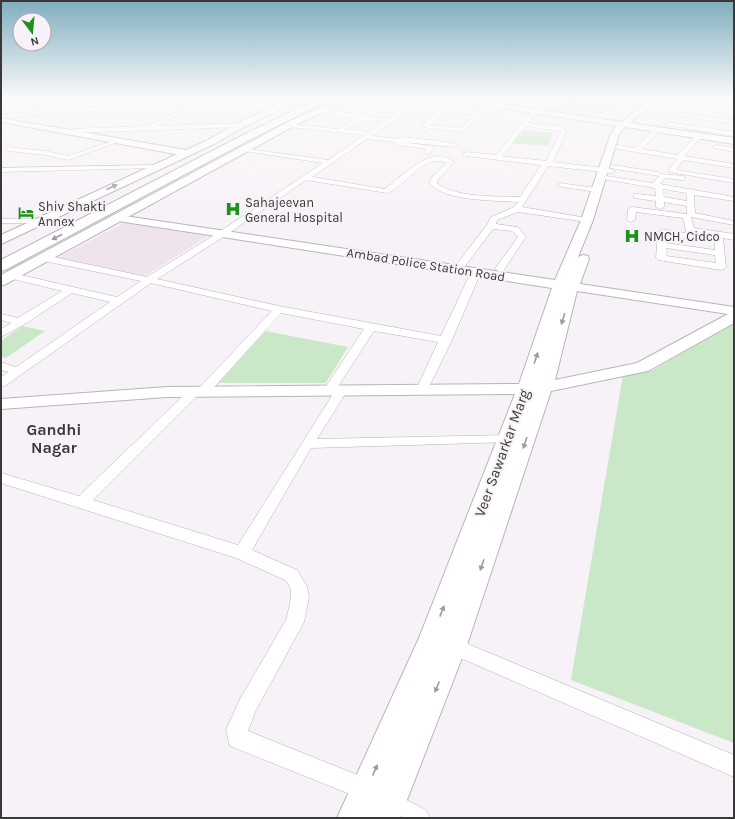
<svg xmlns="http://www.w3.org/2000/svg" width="735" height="819" viewBox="0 0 735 819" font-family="Karla,sans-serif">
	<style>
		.built { fill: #efe3ed }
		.green { fill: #cae8c7 }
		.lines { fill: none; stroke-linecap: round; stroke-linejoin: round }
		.street-casing { stroke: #bab4b9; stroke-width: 1 }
		.secondary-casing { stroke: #bab4b9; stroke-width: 2 }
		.primary-casing { stroke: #bab4b9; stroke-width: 2 }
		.highway-casing { stroke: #bab4b9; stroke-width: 2 }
		.street { fill: #fff; fill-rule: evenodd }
		.secondary { fill: #fff; fill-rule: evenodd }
		.primary { fill: #fff; fill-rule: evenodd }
		.highway { fill: #fff; fill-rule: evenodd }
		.oneway { fill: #9c9c9c }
		.labels { text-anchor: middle; stroke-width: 4; stroke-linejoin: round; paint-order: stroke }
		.far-poi-label { font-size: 13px; fill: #3a3839; stroke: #f7f2f7; text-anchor: start }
		.far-street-label { font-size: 13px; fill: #3a3839; stroke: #f7f2f7 }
		.street-label { font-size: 15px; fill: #3a3839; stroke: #f7f2f7 }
		.neighbourhood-label { font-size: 16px; font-weight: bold; fill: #3a3839; stroke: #f7f2f7 }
	</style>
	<rect width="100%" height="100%" fill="#f7f2f7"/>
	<path class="built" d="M124,223l84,13 -63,40 -91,-16z"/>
	<g class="green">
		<path d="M572,98h1l47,7 -17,9 -44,-7z"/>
		<path d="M523,130l30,3 -5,13 -38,-3z"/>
		<path d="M734,319v424l-163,-63 52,-305 30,-5 42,-25z"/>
		<path d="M22,326l23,5 -39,27 -5,-1v-16z"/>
		<path d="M265,331l83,16 -22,36h-107z"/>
	</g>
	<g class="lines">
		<defs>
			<g id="street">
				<path d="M28,98h7l-32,16 232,-16h29l-263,20v-7z"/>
				<path d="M44,98h5l-10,10h-4v-2z"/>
				<path d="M382,98l32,4 6,-4h6l-54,38 28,3 4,-2 50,6 3,2 -3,2 -50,-5 30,5v2l-7,6 -3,-2 3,-4 -29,-4 -3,-3 -28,-3 -55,38 73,12c17,-13 48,-46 69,-27l-16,18 -1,3c18,15 60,13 83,14l21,-32 -75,-9 -3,-2 3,-2 30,3 38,-46 3,2 -9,12 31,3 8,4 -14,32 58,7 4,2 -4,2 -63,-7 -26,41 65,11 4,2 -4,2 -69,-10 -21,8 -1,4 22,3 8,10 -23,34 -3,1 -5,-3 23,-32 -6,-6 -19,-2 -28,37 -3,1 -5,-3 30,-39 4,-8 23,-10 4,-5c-24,-2 -72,0 -89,-19l3,-6 15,-14c-24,-11 -41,24 -60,30l-81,-13 -81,56 -68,43 122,27 162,30 30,-64 5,-3 5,3 -29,68 -26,53h-8l-2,-3 22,-48 -64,-11 -37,57h8l2,3 -30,48 191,-4 5,1 2,3 -2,3 -202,6 -59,102 45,20 10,16 2,11 -5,25 -49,90 -7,19 127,51 3,8 -3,8 -8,3 -137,-55 -4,-16 14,-31 46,-79 4,-16 1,-13 -2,-6 -4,-5 -49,-22 -235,-75v-10l78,23 111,-107h8l74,-78 -121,-28 -146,103 -4,1v-10l8,-5 -8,-2v-8l15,5 94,-65 -38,-9 -47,31 -24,13v-8l10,-6 -10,-3v-6l17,4 44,-27 -53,-13 -2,-2 5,-3 105,24 24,-16 -97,-20 -5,-3 5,-3 103,22 72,-45 104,-69 -79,-12 -3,-2 1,-1 86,12 37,-25 -76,-8 -2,-1v-2l51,5 18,-10 -38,-7v-2l2,-1 69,10 9,-6 -46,-3 -3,-2 3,-2 14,1zM383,102l27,3 -8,5 -29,-2zM363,120l21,2 -15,10 -24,-3zM525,126l36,5 -15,30 -44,-5zM281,313l83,16 -41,62 2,3h8l-95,151 -145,-45 105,-105h9z"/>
				<path d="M506,98h7l-14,8 -5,-1z"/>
				<path d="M607,98h6l-4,3z"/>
				<path d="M662,98h15l57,8v4z"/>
				<path d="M443,108l36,3 5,3 -22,18 -40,-5v-2zM444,112l33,3 -16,13 -32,-3z"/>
				<path d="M180,111l2,1v2l-25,12 84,-3 3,2 -3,2 -170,6 -3,-2 3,-2 76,-3z"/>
				<path d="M678,113l56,7v4l-58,-8v-2z"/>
				<path d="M668,122l66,10v4l-68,-11 -1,-1z"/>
				<path d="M655,129l5,1 -18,19 35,6 20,-20h4v2l-17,19 50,8v4l-51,-8 -7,10 58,9v4l-64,-11 -2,-1 9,-12 -59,-10 -3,-2 3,-2 17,3z"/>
				<path d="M116,140l5,1 -53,19 -23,-5 -36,-4 -3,-2 3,-2 36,4 23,5z"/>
				<path d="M716,145l18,3v4l-20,-4v-2z"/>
				<path d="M154,165l3,2 -1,1 -155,4v-4z"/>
				<path d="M612,165l46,7 3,2 23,2v4h-3l-16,-2 -5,6 74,13v4l-40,-6 1,18 39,8v4l-43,-8 3,11 40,6v6l-11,-2 3,29 -2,2 -3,1 -63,-10 -2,-2 2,-26 4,-3 23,4 1,-3 -3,-12 -47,-6 -1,8 -4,2 -4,-2 1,-11 4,-2 55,7v-8l-23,-4v5l-4,2 -4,-2v-6l-22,-3v-4h3l19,2 -1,-8 -46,-8h-3v-4l47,7 6,-7 -49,-8v-2zM663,189l23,4 1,8 -23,-4zM693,234l21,3 1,13 -49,-7v-8l22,4 3,-1zM666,248l49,7 1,8 -50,-7z"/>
				<path d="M559,183l38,5 4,2 -4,2 -35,-5 -4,-2z"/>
				<path d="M1,219h39l4,2 -4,2h-39z"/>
				<path d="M449,636l285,119v22l-292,-127 -2,-6 2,-6z"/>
				<path d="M391,792l35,18 4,8c-19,0 -42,1 -50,-15l3,-8z"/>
			</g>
			<g id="secondary">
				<path d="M445,98h19l158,24 30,-24h8l-30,25 104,15v6l-109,-17 -6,7 -26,86 -15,37 5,-2 5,1 1,3 -9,25 154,23v16l-86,48 -97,20 -84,254 -67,173h-63l82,-180 96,-244 -348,3 -166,12v-10l166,-12 352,-3 33,-96 -434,-67 -4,-1 -2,-2 2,-2 4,-1 437,65 26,-60 30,-87 6,-7 -169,-26zM577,291l151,23 -91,49 -82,17z"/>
				<path d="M1,118l185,32 5,3 -5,3 -185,-34z"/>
			</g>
			<g id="primary">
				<path d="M290,98h11l-57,29 -30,17 -213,100v-9l207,-95 30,-17z"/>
				<path d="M341,98h11l-58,28 -288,158 -5,2v-11l287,-153z"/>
			</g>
			<path id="highway" d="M320,98h12l-81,41 -244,130 -6,2v-11l242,-125z"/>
		</defs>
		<use href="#street" class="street-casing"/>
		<use href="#secondary" class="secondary-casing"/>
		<use href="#primary" class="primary-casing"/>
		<use href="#highway" class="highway-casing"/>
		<use href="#street" class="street"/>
		<use href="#secondary" class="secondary"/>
		<use href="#primary" class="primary"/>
		<use href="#highway" class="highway"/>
	</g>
	<defs><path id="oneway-solid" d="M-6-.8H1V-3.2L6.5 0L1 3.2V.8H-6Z"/></defs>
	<g class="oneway">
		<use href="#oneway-solid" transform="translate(112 187) rotate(-25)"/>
		<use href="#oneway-solid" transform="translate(57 237) rotate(152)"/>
		<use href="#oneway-solid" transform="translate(563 319) rotate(106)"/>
		<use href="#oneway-solid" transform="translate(536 358) rotate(-72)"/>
		<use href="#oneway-solid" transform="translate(525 443) rotate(109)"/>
		<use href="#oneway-solid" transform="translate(482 565) rotate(109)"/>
		<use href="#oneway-solid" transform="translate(442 611) rotate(-69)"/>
		<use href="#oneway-solid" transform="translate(437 687) rotate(112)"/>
		<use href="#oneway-solid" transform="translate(375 770) rotate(-67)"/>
	</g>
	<linearGradient id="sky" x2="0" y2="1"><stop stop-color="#7fadbe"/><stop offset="0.46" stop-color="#fbf9fb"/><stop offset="1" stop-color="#fbf9fb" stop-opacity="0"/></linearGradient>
	<rect width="735" height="213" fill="url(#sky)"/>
	<defs>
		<symbol id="hospital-bare" viewBox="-9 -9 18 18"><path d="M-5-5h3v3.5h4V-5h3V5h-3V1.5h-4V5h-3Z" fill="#1c911c" stroke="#f7f2f7" stroke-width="2.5" paint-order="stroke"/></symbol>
		<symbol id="hotel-bare" viewBox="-9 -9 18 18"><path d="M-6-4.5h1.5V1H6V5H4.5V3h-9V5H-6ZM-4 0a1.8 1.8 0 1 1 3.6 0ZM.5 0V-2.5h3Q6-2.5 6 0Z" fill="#1c911c" stroke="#f7f2f7" stroke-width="2.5" paint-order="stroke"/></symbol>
	</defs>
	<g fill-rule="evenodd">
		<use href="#hospital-bare" x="222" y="198" width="22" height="22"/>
		<use href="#hotel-bare" x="15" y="202" width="22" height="22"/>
		<use href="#hospital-bare" x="621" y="225" width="22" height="22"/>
	</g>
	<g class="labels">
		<g class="far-poi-label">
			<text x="245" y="207">Sahajeevan<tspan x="245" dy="15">General Hospital</tspan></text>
			<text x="38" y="211">Shiv Shakti<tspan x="38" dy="15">Annex</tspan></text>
			<text x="644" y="241">NMCH, Cidco</text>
		</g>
		<g class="far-street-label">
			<text transform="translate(426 264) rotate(9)" y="5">Ambad Police Station Road</text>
		</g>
		<g class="street-label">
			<text transform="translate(502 453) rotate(-70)" y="5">Veer Sawarkar Marg</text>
		</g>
		<g class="neighbourhood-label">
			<text x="54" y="435">Gandhi<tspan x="54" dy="18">Nagar</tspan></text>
		</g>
	</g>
	<rect width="735" height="819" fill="none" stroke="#3a3839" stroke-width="4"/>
	<g transform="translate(32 32) rotate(164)"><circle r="19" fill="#f7f2f7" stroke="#aba8ab"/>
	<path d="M0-3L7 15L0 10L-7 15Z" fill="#1c911c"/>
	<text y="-6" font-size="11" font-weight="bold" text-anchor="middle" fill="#3a3839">N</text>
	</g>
</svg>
